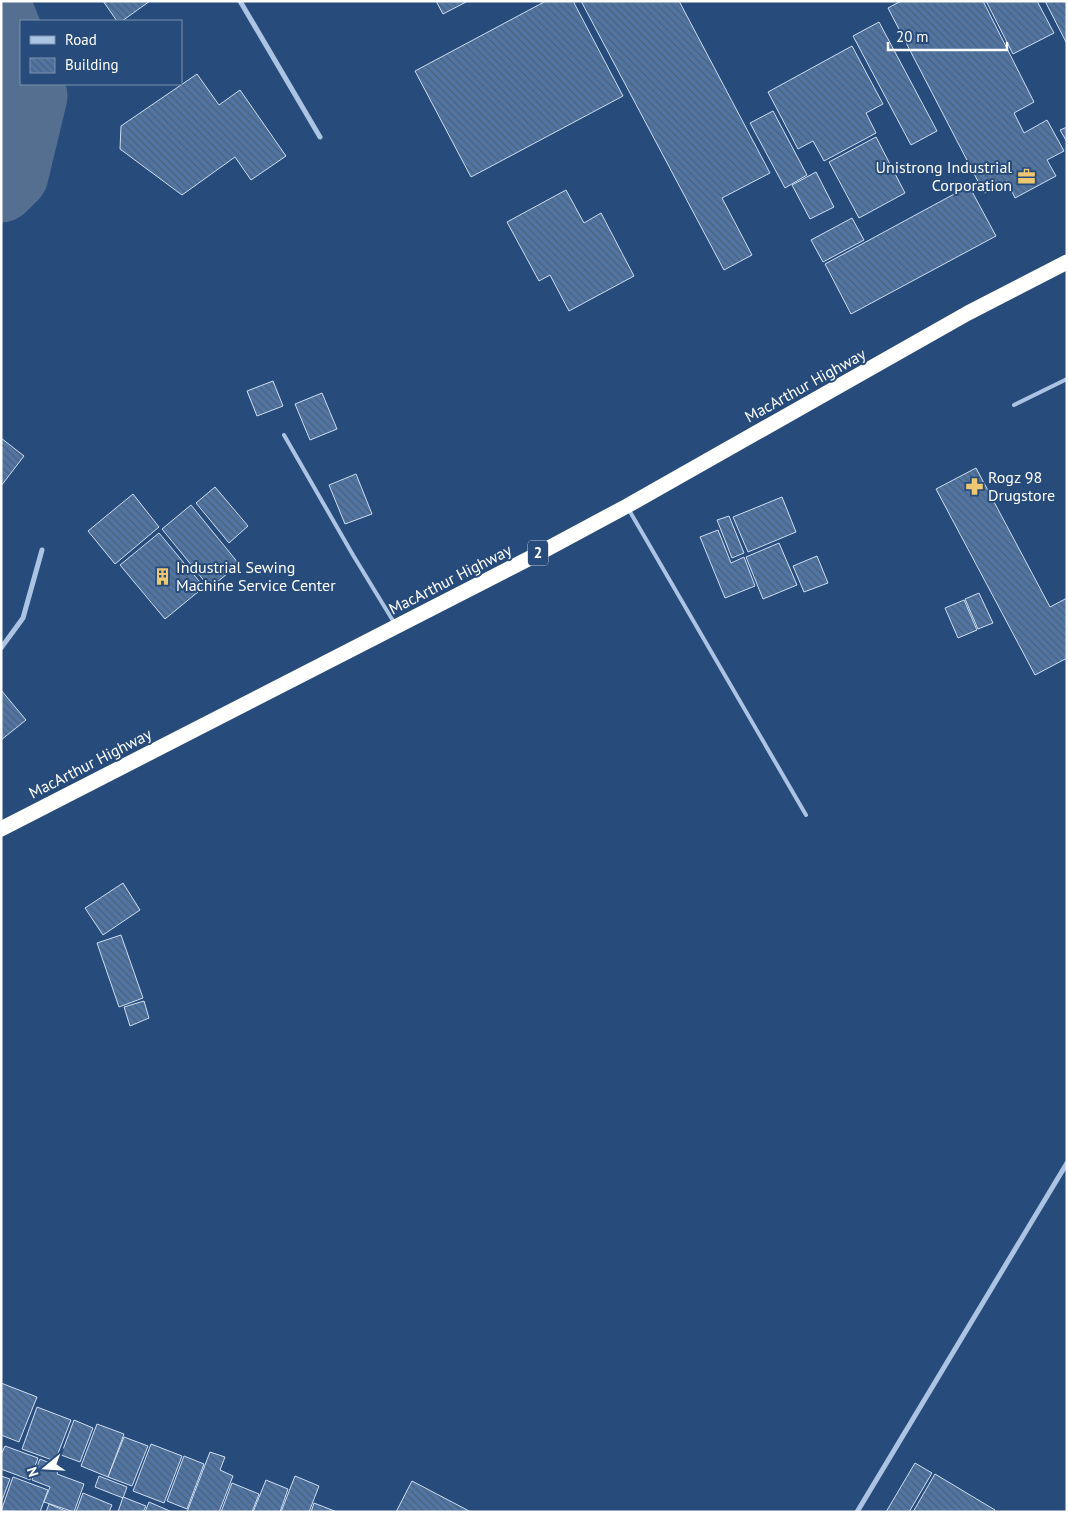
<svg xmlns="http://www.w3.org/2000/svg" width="1068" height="1513" viewBox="0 0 1068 1513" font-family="'PT Sans',sans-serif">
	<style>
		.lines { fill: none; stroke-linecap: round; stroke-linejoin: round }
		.river { stroke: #556f91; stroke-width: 71 }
		.building { fill: url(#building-back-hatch); stroke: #cddef3 }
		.lane { stroke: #abc4e3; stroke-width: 4 }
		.street { stroke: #abc4e3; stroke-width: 5 }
		.highway { stroke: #fff; stroke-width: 15 }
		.labels { text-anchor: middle; stroke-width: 4; stroke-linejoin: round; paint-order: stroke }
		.shield { fill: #274b7a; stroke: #bec9d7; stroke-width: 1 }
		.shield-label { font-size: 15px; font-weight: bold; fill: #fff }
		.poi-label { font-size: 16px; fill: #fff; stroke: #274b7a; text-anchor: start }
		.street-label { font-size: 16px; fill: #fff; stroke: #274b7a }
	</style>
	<defs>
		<pattern id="building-back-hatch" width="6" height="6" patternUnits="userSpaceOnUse" patternTransform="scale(1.25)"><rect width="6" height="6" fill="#5075a3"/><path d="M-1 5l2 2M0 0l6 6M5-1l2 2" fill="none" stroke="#4e6078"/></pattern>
	</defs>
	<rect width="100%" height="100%" fill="#274b7a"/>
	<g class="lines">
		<g class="river">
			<path d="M1,18l20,51"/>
			<path d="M1,187l12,-12 19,-79 -5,-12"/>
		</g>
	</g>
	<g class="building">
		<path d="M103,1h47l-28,20h-5z"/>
		<path d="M436,1h32l-25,13z"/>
		<path d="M546,1h27l50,95 -152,81 -56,-106z"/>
		<path d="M581,1h98l91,172 -48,25 30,57 -28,15z"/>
		<path d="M901,1h82l51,101 -20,11 10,20 23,-13 17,31 -17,9 9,16 -41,22 -8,-17 -23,12 -96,-185z"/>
		<path d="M986,1h51l17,32 -41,21z"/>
		<path d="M1045,1h22v43z"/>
		<path d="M879,22l58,109 -26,14 -58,-109z"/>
		<path d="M852,46l31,58 -17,9 10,20 -52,28 -11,-20 -15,8 -30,-57z"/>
		<path d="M197,74l22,31 21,-15 46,66 -35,24 -16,-23 -53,38 -62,-46 1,-23z"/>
		<path d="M773,111l34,64 -22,13 -35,-65z"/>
		<path d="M1067,127v15l-7,-12z"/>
		<path d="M876,137l29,56 -46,25 -30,-56z"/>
		<path d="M816,172l18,35 -24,12 -18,-34z"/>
		<path d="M969,186l27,50 -145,78 -26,-50z"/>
		<path d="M566,190l18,33 17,-10 33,63 -65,35 -19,-36 -11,6 -32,-59z"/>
		<path d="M852,218l12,22 -41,22 -12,-22z"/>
		<path d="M273,381l10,25 -26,10 -10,-25z"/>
		<path d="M322,393l15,36 -27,11 -15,-36z"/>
		<path d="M1,438l23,18 -23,30z"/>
		<path d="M976,468l74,139 17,-9v60l-32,17 -99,-186z"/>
		<path d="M356,474l16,40 -27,10 -16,-39z"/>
		<path d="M215,487l33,39 -19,17 -33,-40z"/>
		<path d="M133,494l26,33 -44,37 -27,-33z"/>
		<path d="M782,497l14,35 -48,20 -15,-35z"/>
		<path d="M191,505l48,59 -29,24 -48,-59z"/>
		<path d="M729,516l15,37 -12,5 -15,-38z"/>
		<path d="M718,530l13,33 13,-6 11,29 -30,12 -25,-61z"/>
		<path d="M159,533l45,54 -39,32 -45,-54z"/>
		<path d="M779,543l18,42 -34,14 -17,-42z"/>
		<path d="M817,556l11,27 -24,9 -11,-26z"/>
		<path d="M979,593l14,30 -15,6 -13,-30z"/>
		<path d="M964,600l13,30 -19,8 -13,-30z"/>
		<path d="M1,690l25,30 -25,20z"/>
		<path d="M123,883l17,27 -37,25 -18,-27z"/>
		<path d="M121,935l22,63 -24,9 -22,-64z"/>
		<path d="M144,1001l5,17 -19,8 -6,-19z"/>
		<path d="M1,1383l36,14 -18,45 -18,-7z"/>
		<path d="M37,1407l34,13 -16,41 -33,-12z"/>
		<path d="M74,1420l19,8 -13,34 -19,-7z"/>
		<path d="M97,1424l27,10 -16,43 -27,-11z"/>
		<path d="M124,1437l24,9 -16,40 -24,-9z"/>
		<path d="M151,1444l31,12 -18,47 -31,-12z"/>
		<path d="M5,1446l33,12 -8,22 -29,-11v-14z"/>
		<path d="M210,1452l15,5 -5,13 13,6 -14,36h-32z"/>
		<path d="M184,1456l20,8 -17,45 -20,-8z"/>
		<path d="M40,1459l19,8 -2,7 27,10 -10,28 -30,-10 6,-15 -18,-7z"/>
		<path d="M915,1463l17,10 -23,39h-23z"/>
		<path d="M935,1474l60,36 -1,2h-81z"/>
		<path d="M1,1476l9,3 -9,24z"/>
		<path d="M99,1476l28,11 -4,11 -28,-11z"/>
		<path d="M295,1476l24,10 -10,26h-28z"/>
		<path d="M13,1477l35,13 -8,22 -39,-1z"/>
		<path d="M266,1480l22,9 -8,23h-27z"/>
		<path d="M412,1481l59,31h-75z"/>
		<path d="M232,1483l27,11 -7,18h-31z"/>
		<path d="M83,1493l29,12 -3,7h-33z"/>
		<path d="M123,1497l23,9 -3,6h-25z"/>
		<path d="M149,1502l23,10h-27z"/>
		<path d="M314,1503l23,9h-26z"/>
		<path d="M49,1504l19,8h-22z"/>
	</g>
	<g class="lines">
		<g class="lane">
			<path d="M1014,405l53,-26"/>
			<path d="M284,435l69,120 42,69"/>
			<path d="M629,510l177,305"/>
		</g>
		<g class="street">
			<path d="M240,1l80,136"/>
			<path d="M1,648l22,-30 19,-68"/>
			<path d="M857,1512l210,-349"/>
		</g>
		<path class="highway" d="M1,829l531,-272 95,-51 341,-193 99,-51"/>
	</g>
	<defs>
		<symbol id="office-bare" viewBox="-9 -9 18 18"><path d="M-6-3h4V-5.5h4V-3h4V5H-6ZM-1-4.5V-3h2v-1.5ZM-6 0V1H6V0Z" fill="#ebc871" stroke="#274b7a" stroke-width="2.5" paint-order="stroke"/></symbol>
		<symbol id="pharmacy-bare" viewBox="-9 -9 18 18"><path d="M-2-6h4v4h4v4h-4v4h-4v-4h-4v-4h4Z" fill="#ebc871" stroke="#274b7a" stroke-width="2.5" paint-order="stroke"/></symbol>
		<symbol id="building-bare" viewBox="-9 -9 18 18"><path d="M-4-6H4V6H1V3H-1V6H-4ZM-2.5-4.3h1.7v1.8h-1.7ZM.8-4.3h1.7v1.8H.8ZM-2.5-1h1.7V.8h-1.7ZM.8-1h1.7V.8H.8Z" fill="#ebc871" stroke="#274b7a" stroke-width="2.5" paint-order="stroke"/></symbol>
	</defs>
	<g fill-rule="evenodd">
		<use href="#office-bare" x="1014" y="164" width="25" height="25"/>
		<use href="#pharmacy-bare" x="962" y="474" width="25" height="25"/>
		<use href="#building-bare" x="150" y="564" width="25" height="25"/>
	</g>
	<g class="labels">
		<rect class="shield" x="528" y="540.5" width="20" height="25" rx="4"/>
		<g class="shield-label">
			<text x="538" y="558">2</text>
		</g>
		<g class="poi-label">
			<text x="1012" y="173" text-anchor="end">Unistrong Industrial<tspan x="1012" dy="18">Corporation</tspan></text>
			<text x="988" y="483">Rogz 98<tspan x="988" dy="18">Drugstore</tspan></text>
			<text x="176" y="573">Industrial Sewing<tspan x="176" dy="18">Machine Service Center</tspan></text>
		</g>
		<g class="street-label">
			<text transform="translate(805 385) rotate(-29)" y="6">MacArthur Highway</text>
			<text transform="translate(450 579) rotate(-27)" y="6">MacArthur Highway</text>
			<text transform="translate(90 763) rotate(-27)" y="6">MacArthur Highway</text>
		</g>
	</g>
	<rect width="1068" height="1513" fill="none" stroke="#ffffff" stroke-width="5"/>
	<rect x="20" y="20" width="162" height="65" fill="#274b7a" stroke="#7d93af"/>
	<rect x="30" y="36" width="25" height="8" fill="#abc4e3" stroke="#7d93af"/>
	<text x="65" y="45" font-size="15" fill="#ffffff">Road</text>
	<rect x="30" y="58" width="25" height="15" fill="url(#building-back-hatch)" stroke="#7d93af"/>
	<text x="65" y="70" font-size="15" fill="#ffffff">Building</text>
	<g transform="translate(45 1468) rotate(252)" stroke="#274b7a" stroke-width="4" paint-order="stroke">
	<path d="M0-4L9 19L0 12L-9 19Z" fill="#ffffff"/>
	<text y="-8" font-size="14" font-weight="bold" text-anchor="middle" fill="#ffffff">N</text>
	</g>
	<path d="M888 42v8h119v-8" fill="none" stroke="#ffffff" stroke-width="2.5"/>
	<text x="896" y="42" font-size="15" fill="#ffffff" stroke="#274b7a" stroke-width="4" paint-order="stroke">20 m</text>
</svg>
